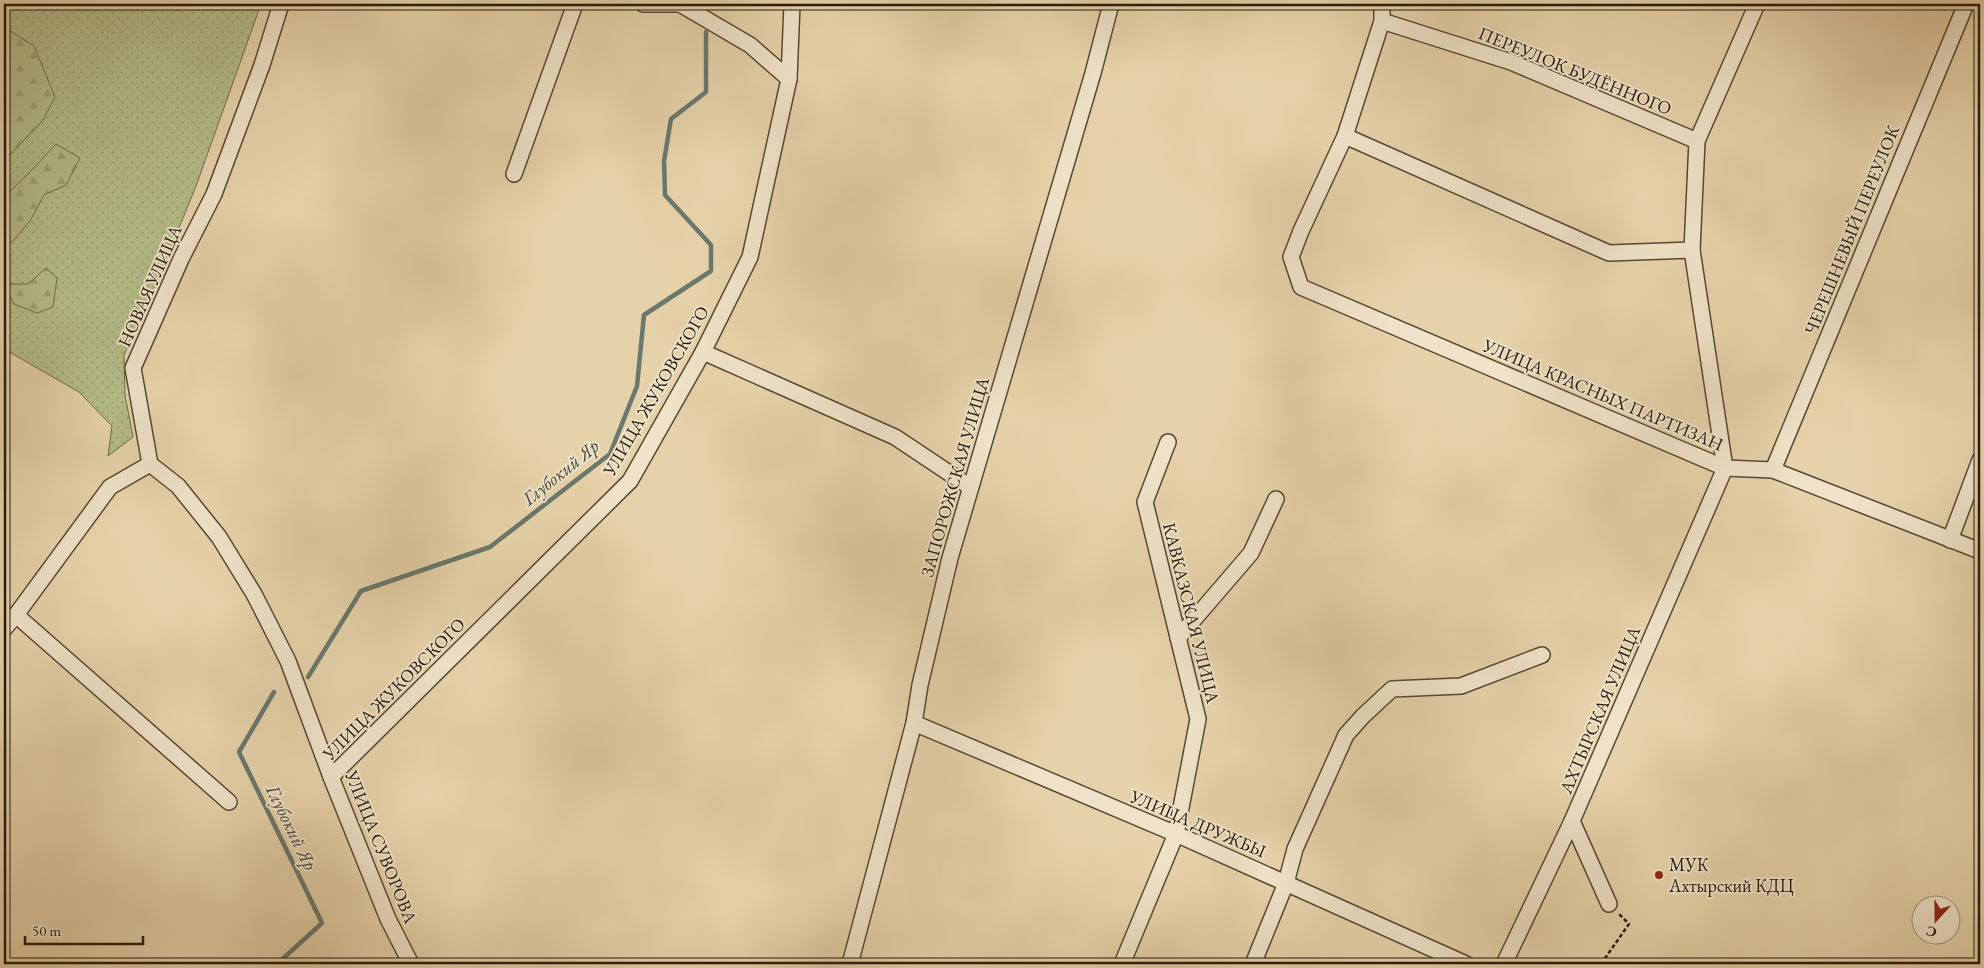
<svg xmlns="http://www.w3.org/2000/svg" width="1984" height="968" viewBox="0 0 1984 968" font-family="'EB Garamond',serif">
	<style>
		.grass { fill: url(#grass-dots); stroke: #6d6c4b }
		.forest { fill: url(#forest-firs); stroke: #6d6c4b }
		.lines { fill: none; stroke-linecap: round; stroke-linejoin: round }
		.stream { stroke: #6a786e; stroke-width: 4.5 }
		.minor-casing { stroke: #564934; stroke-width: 18 }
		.path { stroke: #261b0d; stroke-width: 2.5; stroke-dasharray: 4 2.5; stroke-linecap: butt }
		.minor { stroke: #efe2c8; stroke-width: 15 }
		.poi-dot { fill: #8f2418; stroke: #efe2c8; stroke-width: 2 }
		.labels { text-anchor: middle; stroke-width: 4; stroke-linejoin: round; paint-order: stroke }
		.street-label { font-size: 18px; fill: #261b0d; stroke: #efe2c8 }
		.poi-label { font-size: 18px; fill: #261b0d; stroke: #efe2c8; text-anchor: start }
		.water-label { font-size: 19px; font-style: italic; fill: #484a3d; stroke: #efe2c8 }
	</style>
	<defs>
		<pattern id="grass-dots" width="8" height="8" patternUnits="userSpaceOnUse" patternTransform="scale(1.25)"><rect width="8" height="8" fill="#b4bc89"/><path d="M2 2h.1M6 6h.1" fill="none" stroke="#9ba175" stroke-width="1.8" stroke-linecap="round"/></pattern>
		<pattern id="forest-firs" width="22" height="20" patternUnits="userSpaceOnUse" patternTransform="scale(1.25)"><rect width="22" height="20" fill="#b4bc89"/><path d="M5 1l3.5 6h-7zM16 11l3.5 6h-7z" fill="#9ba175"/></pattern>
	</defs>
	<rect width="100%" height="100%" fill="#e6d2aa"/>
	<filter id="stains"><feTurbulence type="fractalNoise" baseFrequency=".004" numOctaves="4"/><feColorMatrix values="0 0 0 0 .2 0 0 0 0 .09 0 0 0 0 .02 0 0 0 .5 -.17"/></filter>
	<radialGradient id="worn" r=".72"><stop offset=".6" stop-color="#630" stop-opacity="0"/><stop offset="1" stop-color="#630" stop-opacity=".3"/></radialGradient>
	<path class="grass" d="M4,4h257l-65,182 -35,86 -37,83 1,40 8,42 -25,19 4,-30 -33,-34 -75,-43z"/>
	<g class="forest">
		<path d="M4,27l30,19 21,51 -12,23 -39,41z"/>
		<path d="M56,144l24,14 -14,27 -22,10 -14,26 -18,21 -8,3v-48l25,-24z"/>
		<path d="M46,268l11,10 -4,29 -16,6 -23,-9 -10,-20h24z"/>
	</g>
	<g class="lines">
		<g class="stream">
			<path d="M709,8l1,-4"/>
			<path d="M308,677l53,-86 129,-44 120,-93 27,-68 7,-71 67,-44v-26l-46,-50 -1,-34 7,-42 35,-27v-60"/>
			<path d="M274,692l-35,60 83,171 -45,41"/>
		</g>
		<defs>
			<g id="minor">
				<path d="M643,4h37l70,41 39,34"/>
				<path d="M1382,4v17l-37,115 -44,95 -10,26 10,30 424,181 48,2 207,81"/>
				<path d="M1382,21l129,41 186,79"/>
				<path d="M1345,136l264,117 83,-3"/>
				<path d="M514,174l61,-170"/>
				<path d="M703,352l192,85 75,50"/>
				<path d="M150,464l28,22 41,51 35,57 34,67 43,116 57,142 23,45"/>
				<path d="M150,464l-17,-96 48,-109 33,-65 48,-129 19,-61"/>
				<path d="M1773,470l193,-466"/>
				<path d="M1950,540l30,-80"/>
				<path d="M16,615l213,187"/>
				<path d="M4,629l12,-14 94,-128 40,-23"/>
				<path d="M1178,638l73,-85 25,-54"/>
				<path d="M914,723l262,111 290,130"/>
				<path d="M331,777l299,-296 73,-129 47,-95 39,-178 3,-75"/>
				<path d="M1572,821l37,83"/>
				<path d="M850,964l64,-241 6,-38 30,-127 143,-485 18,-69"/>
				<path d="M1122,964l54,-130 22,-115 -53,-217 23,-60"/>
				<path d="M1253,964l33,-81 9,-34 51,-114 17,-19 29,-27 69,-3 81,-31"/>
				<path d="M1504,964l68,-143 153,-353 -33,-218 5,-109 60,-137"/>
			</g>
		</defs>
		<use href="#minor" class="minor-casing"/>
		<path class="path" d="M1601,964l28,-40 -10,-10"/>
		<use href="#minor" class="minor"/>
	</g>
	<circle class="poi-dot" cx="1659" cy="875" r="5"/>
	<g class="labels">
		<g class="street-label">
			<text transform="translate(1575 71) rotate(22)" y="6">ПЕРЕУЛОК БУДЁННОГО</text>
			<text transform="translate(1852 230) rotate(-68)" y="6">ЧЕРЕШНЕВЫЙ ПЕРЕУЛОК</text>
			<text transform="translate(150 286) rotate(-66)" y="6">НОВАЯ УЛИЦА</text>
			<text transform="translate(656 391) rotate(-60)" y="6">УЛИЦА ЖУКОВСКОГО</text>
			<text transform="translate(1603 395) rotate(23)" y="6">УЛИЦА КРАСНЫХ ПАРТИЗАН</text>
			<text transform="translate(955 477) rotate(-74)" y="6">ЗАПОРОЖСКАЯ УЛИЦА</text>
			<text transform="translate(1191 613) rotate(76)" y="6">КАВКАЗСКАЯ УЛИЦА</text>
			<text transform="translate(394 689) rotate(-45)" y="6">УЛИЦА ЖУКОВСКОГО</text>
			<text transform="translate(1600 710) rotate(-67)" y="6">АХТЫРСКАЯ УЛИЦА</text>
			<text transform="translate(1198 824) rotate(23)" y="6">УЛИЦА ДРУЖБЫ</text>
			<text transform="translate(381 847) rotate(68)" y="6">УЛИЦА СУВОРОВА</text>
		</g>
		<g class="poi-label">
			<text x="1669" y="871">МУК<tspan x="1669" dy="21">Ахтырский КДЦ</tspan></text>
		</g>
		<g class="water-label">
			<text transform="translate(560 472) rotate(-39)" y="7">Глубокий Яр</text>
			<text transform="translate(292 827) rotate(64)" y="7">Глубокий Яр</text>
		</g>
	</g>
	<rect width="1984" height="968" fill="none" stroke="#e6d2aa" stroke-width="20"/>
	<rect x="5" y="5" width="1974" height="958" fill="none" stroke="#261b0d" stroke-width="2.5"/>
	<rect x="10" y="10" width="1964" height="948" fill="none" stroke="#261b0d"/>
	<g transform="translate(1936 920) rotate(201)"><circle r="24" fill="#efe2c8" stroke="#9f927d"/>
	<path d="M0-4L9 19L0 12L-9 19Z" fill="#8f2418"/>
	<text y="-8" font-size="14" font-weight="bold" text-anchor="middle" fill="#261b0d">С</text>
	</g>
	<path d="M25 936v8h118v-8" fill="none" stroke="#261b0d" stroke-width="2.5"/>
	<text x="32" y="936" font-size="15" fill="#261b0d" stroke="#efe2c8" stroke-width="4" paint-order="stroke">50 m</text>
	<rect width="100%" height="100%" filter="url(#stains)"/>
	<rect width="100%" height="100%" fill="url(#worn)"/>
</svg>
